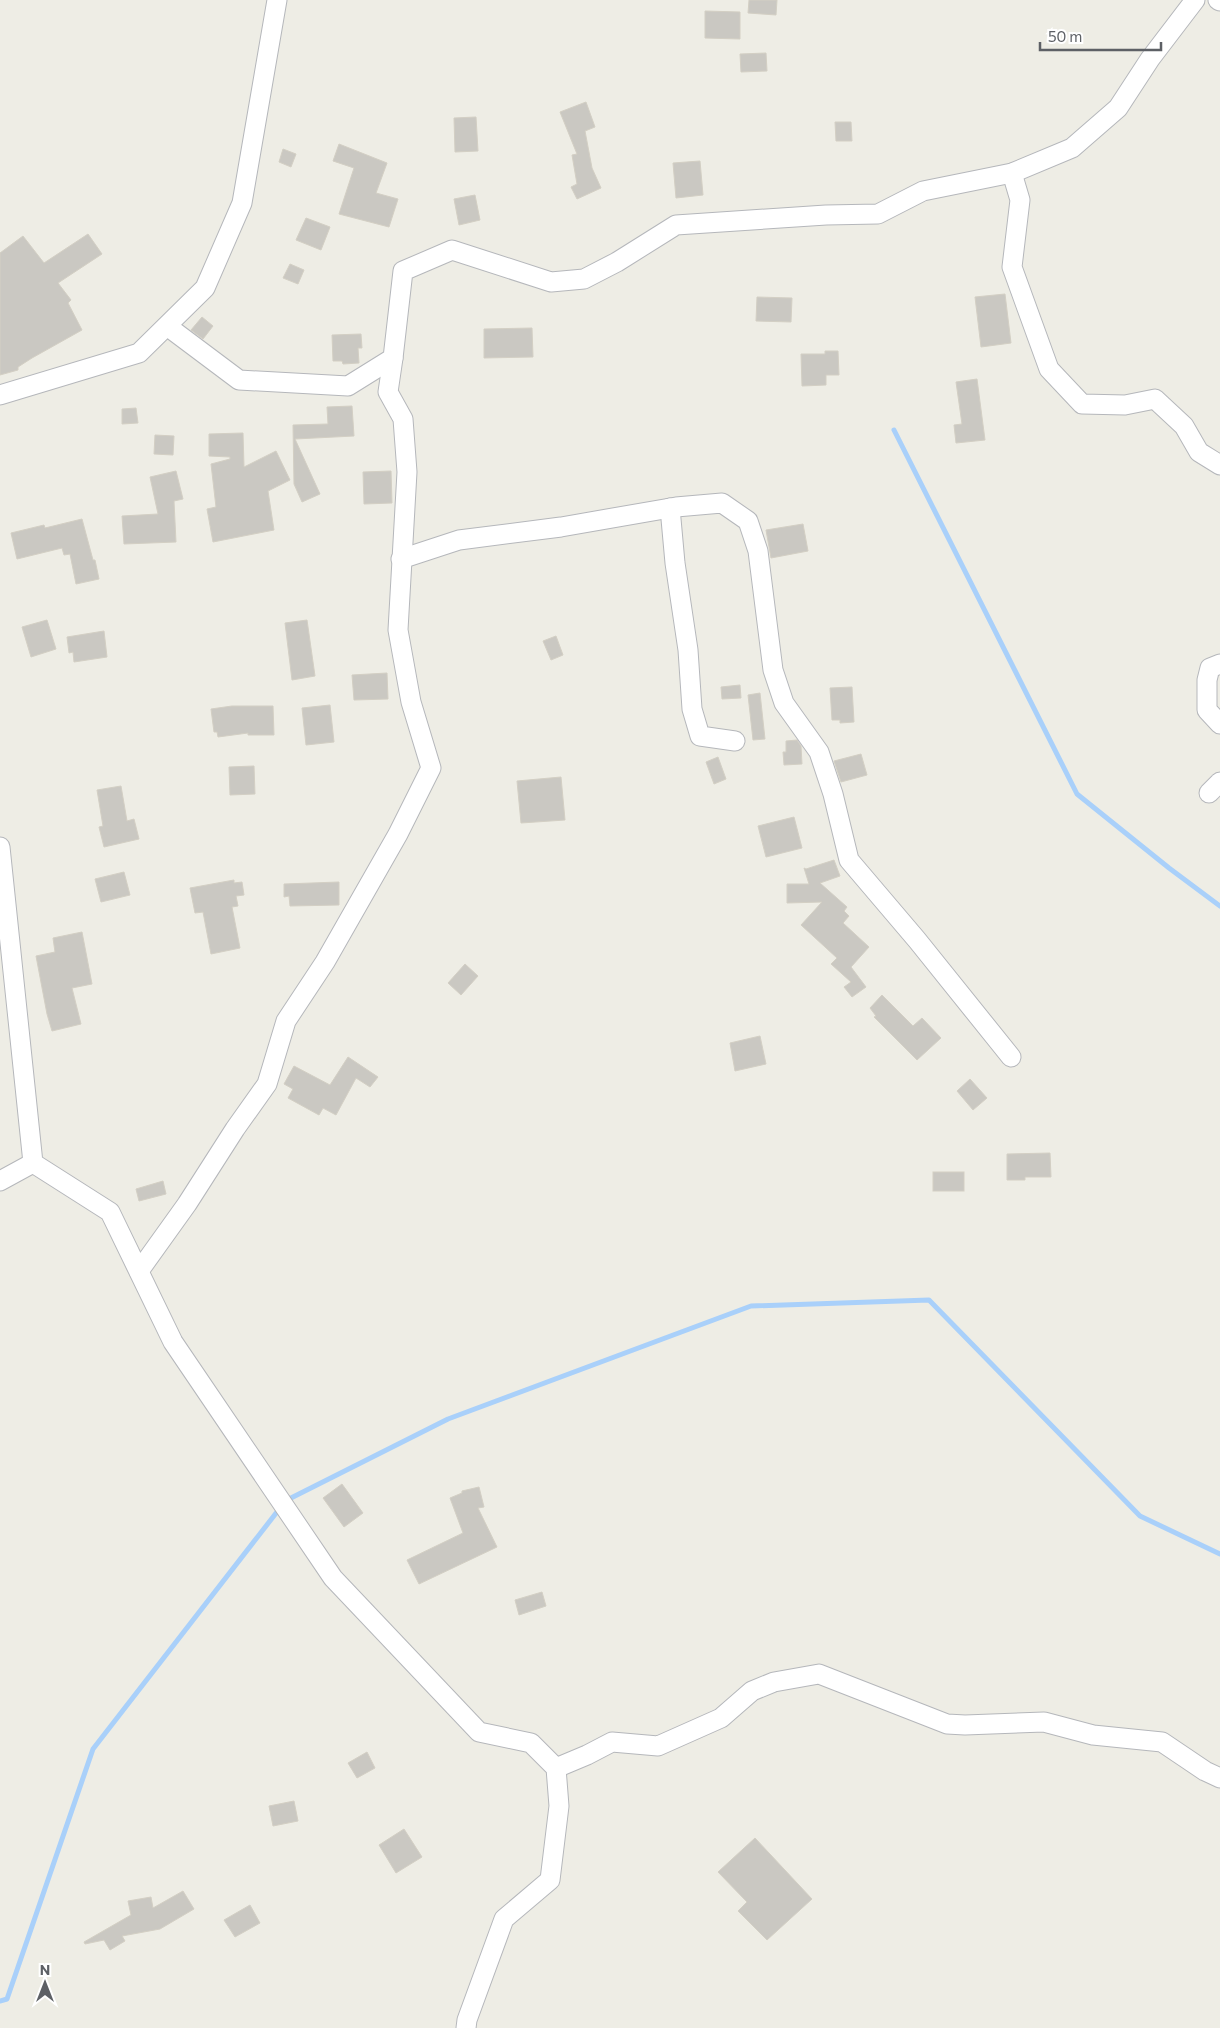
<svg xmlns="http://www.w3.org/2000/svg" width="1220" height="2028" viewBox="0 0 1220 2028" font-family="Commissioner,sans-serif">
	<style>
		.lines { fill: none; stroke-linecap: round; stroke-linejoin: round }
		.stream { stroke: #a9d0fa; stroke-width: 5 }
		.building { fill: #cac8c2; stroke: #d3cfc4 }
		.minor-casing { stroke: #b5b7bb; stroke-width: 21 }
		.minor { stroke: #fff; stroke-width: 19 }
	</style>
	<rect width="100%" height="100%" fill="#eeede5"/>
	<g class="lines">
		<g class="stream">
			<path d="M894,430l183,364 92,74 51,38"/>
			<path d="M285,1501l163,-82 303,-113 178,-6 211,216 80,38"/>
			<path d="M0,2001l7,-2 86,-250 187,-241"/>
		</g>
	</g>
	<g class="building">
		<path d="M749,0h28l-1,15 -28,-2z"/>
		<path d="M705,11l35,1v27l-35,-1z"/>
		<path d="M766,53l1,18 -26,1 -1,-18z"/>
		<path d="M586,102l9,25 -10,4 7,37 9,20 -24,11 -6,-12 6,-3 -5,-29 5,-1 -17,-42z"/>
		<path d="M476,117l2,34 -23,1 -1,-34z"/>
		<path d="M835,122h16l1,19h-16z"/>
		<path d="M339,144l48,19 -11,30 22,6 -9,28 -50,-13 15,-46 -21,-7z"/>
		<path d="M283,149l13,5 -5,13 -12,-5z"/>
		<path d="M700,161l3,34 -27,3 -3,-35z"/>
		<path d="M475,195l5,25 -21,5 -5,-26z"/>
		<path d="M306,218l24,9 -9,23 -25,-10z"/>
		<path d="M88,234l14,20 -44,29 13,17 -3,3 14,27 -50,28 -14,9v3l-18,5v-122l23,-17 21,27z"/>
		<path d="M290,264l14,6 -6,14 -15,-6z"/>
		<path d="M1005,294l6,49 -30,4 -6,-50z"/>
		<path d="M757,297l35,1 -1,24 -35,-1z"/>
		<path d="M202,317l11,9 -10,13 -12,-9z"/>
		<path d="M532,328l1,29 -49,1v-29z"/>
		<path d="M361,334l1,14h-4l1,15 -16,1 -1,-3h-9l-1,-26z"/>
		<path d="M825,351h13l1,24h-13v10l-24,1 -1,-32h24z"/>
		<path d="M977,379l8,61 -29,3 -2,-18 8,-1 -6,-42z"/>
		<path d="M352,406l2,30 -59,3 25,55 -18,8 -8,-18 -1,-59 35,-1 -1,-17z"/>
		<path d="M136,408l2,15 -16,1v-15z"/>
		<path d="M243,433l1,34 32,-16 14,29 -22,11 6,39 -61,12 -6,-33 9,-2 -5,-43 19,-5v-2l-21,-1v-22z"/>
		<path d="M155,435l19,1 -1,19 -19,-1z"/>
		<path d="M176,471l7,28 -9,2 2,41 -52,2 -2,-28 36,-2 -8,-37z"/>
		<path d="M391,471l1,32 -28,1 -1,-32z"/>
		<path d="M82,519l11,41h2l4,19 -23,5 -6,-30 -6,1 -2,-7 -45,11 -6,-26 33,-8 1,3z"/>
		<path d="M803,524l5,27 -37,7 -5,-28z"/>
		<path d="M47,620l9,29 -25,8 -9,-30z"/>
		<path d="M307,620l8,56 -23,4 -7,-57z"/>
		<path d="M104,631l3,26 -33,5 -1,-10 -4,1 -2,-16z"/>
		<path d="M556,636l7,19 -12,5 -8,-19z"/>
		<path d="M387,673l1,26 -34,1 -2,-25z"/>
		<path d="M740,685l1,13 -19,1 -1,-12z"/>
		<path d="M852,687l2,35 -14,1v-3h-8l-2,-32z"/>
		<path d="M760,693l5,46 -12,1 -5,-45z"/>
		<path d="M330,705l4,37 -28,3 -4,-37z"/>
		<path d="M232,706h41l1,29h-26v-2l-30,4 -1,-5h-3l-3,-23z"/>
		<path d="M797,740l4,6 1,18 -18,1 -1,-13h3v-11z"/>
		<path d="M861,754l6,21 -26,7 -7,-21z"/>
		<path d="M718,757l8,22 -12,5 -8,-22z"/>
		<path d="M254,766l1,28 -25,1 -1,-28z"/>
		<path d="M561,777l4,43 -44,3 -4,-42z"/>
		<path d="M121,786l6,35 7,-2 5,20 -35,8 -5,-20 4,-1 -6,-36z"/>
		<path d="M794,817l8,31 -36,9 -8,-31z"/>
		<path d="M834,860l6,16 -20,7 27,24 -3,4 5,5 -6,7 26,24 -18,20 15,20 -14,10 -8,-10 7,-5 -20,-18 6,-6 -36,-33 21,-23 -35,1v-19h22l-5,-16 2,1z"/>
		<path d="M124,872l6,23 -29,7 -6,-23z"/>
		<path d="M234,880v3l8,-1 2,13 -8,1 2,10 -6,1 8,41 -29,6 -8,-42 -8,1 -5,-25z"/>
		<path d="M339,882v23l-49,1 -1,-10 -5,1v-13z"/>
		<path d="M82,932l10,52 -20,4 9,36 -29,7 -5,-17 -11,-58 19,-4 -2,-14z"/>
		<path d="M465,964l13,12 -17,19 -13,-12z"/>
		<path d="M882,995l31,31 9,-8 19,20 -24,22 -43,-43 2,-1 -6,-8z"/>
		<path d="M760,1036l6,28 -31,7 -5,-28z"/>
		<path d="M348,1057l30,20 -8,10 -14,-9 -20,37 -13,-7 -4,7 -31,-17 5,-9 -9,-5 10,-18 36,19z"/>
		<path d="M970,1079l17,19 -14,12 -16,-19z"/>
		<path d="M1050,1153l1,24h-26v3h-18v-26z"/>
		<rect x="933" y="1172" width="31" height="19"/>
		<path d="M163,1181l3,13 -27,7 -3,-12z"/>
		<path d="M342,1484l21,29 -19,14 -21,-29z"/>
		<path d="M479,1487l5,20 -6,1 19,39 -78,37 -12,-24 56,-27 -13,-35 12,-5v-2z"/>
		<path d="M542,1592l4,14 -27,9 -4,-15z"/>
		<path d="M367,1752l8,16 -18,10 -9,-15z"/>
		<path d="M294,1801l4,20 -25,5 -4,-20z"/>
		<path d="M404,1829l18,28 -26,16 -17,-28z"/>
		<path d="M755,1838l57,61 -45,41 -29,-29 9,-9 -29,-30z"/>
		<path d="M183,1891l11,18 -34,20 -38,7 3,5 -15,9 -6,-10 -19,4 -1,-2 47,-27 -3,-14 23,-4 2,11z"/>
		<path d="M250,1905l10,18 -25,14 -11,-17z"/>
	</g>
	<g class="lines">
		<defs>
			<g id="minor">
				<path d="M1218,0l2,1"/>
				<path d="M1012,173l8,27 -8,67 37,102 33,35 43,1 30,-6 29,27 15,26 21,13"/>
				<path d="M167,326l72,54 109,6 45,-28 10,-87 49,-21 99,32 33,-3 33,-17 59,-37 150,-10 52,-1 45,-23 89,-18 60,-25 46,-40 32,-49 45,-59"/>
				<path d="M0,395l139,-42 66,-65 37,-85 35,-203"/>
				<path d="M670,508l5,55 13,87 4,59 8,27 35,5"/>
				<path d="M401,559l58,-19 102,-13 115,-20 46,-4 26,18 10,30 15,119 11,33 35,49 14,42 16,66 68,80 94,117"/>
				<path d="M1220,664l-10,4 -3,12v30l13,14"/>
				<path d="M1209,793l11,-11"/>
				<path d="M0,847l33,316 77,49 63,130 160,236 146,154 52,11 25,25 3,38 -9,74 -46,39 -37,101 -1,8"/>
				<path d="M0,1181l33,-18"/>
				<path d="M139,1271l48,-67 48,-75 32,-45 19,-63 39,-59 73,-128 33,-66 -20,-66 -13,-72 9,-158 -4,-53 -15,-27 5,-34"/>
				<path d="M556,1768l31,-13 25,-13 46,4 63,-28 31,-27 22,-9 45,-8 128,50 18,1 79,-3 49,13 69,7 43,29 15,7"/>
			</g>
		</defs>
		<use href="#minor" class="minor-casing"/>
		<use href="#minor" class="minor"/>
	</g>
	<g transform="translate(45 1983)" stroke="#ffffff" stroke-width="4" paint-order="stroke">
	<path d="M0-4L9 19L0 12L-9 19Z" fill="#5d6065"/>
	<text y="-8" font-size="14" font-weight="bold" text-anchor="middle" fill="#5d6065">N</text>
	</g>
	<path d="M1040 42v8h121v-8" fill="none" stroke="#5d6065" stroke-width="2.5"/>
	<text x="1048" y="42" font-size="15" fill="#5d6065" stroke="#ffffff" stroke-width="4" paint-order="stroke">50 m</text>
</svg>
